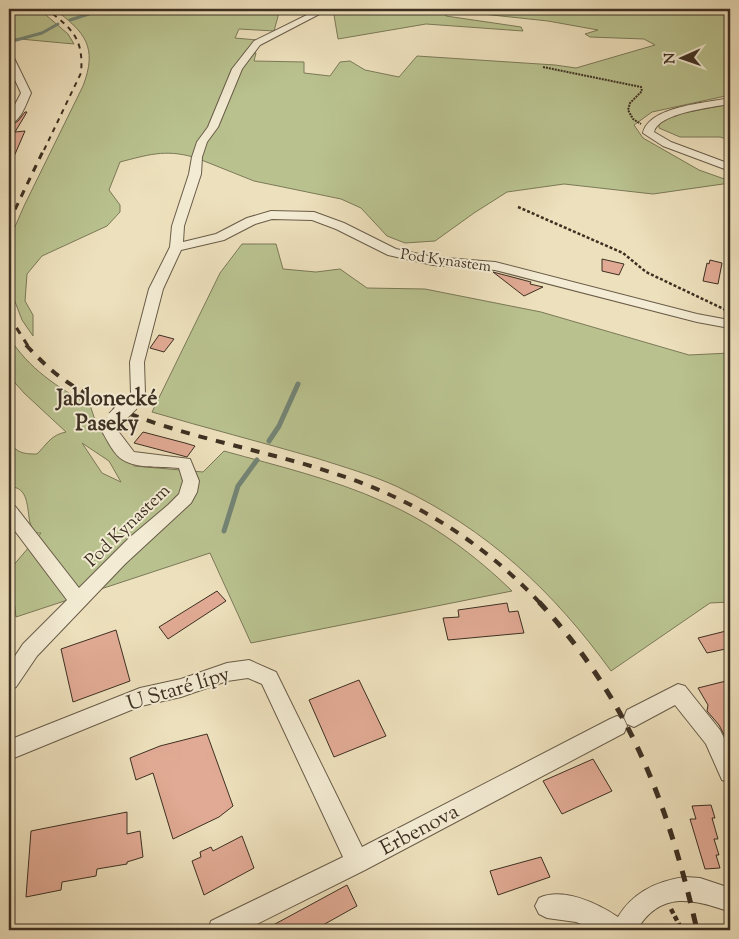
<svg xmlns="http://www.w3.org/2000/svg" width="739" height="939" viewBox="0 0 739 939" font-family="'Sorts Mill Goudy',serif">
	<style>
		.green { fill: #b9c28f; stroke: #7b7958; fill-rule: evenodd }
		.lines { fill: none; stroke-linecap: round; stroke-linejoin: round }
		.stream-far1 { stroke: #748576; stroke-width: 3 }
		.stream { stroke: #748576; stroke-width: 5 }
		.building { fill: #e1aa94; stroke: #3d3022 }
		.minor-casing { stroke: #695c48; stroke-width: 2 }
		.path-far2 { stroke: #3d3022; stroke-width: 2; stroke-dasharray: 2 1; stroke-linecap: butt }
		.path-far1 { stroke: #3d3022; stroke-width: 2.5; stroke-dasharray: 3 2; stroke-linecap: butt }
		.path { stroke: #3d3022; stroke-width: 4.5; stroke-dasharray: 5 3; stroke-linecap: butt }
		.minor { fill: #f3ebd3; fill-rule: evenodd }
		.rail-far3 { stroke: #3d3022; stroke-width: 2; stroke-dasharray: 5 5; stroke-linecap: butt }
		.rail-far2 { stroke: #3d3022; stroke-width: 3; stroke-dasharray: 7 7; stroke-linecap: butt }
		.rail-far1 { stroke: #3d3022; stroke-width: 4; stroke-dasharray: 9 9; stroke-linecap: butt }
		.rail { stroke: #3d3022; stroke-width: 5; stroke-dasharray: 11 11; stroke-linecap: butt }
		.minor-bridge-casing { stroke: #695c48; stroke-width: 18; stroke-linecap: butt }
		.minor-bridge { stroke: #f3ebd3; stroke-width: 16 }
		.labels { text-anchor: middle; stroke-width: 4; stroke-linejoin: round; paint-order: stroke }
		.far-street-label { font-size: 15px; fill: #3d3022; stroke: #f3ebd3 }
		.street-label { font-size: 18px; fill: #3d3022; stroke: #f3ebd3 }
		.near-street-label { font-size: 21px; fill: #3d3022; stroke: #f3ebd3 }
		.district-label { font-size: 22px; font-weight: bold; fill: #3d3022; stroke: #f3ebd3 }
	</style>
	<rect width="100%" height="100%" fill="#ede0bc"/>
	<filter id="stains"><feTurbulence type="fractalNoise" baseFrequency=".004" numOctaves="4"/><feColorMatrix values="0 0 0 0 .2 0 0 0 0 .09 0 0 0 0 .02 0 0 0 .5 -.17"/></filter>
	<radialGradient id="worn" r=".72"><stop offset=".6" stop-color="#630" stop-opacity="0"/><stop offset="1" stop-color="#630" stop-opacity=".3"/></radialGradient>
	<g class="green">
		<path d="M9,9h30l29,25 6,10 -65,-6z"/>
		<path d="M54,9h226l-6,22 -35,-2 -4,9 22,2c-25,19 -33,56 -46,83 -5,12 -12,23 -18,34 -28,-8 -46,-2 -73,5l-11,28 11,15v7l-13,14 -65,30 -15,18 -2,27 8,14v21l-11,-16 -13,-34v-38l5,-19 10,-23 59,-120c15,-39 2,-54 -29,-77z"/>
		<path d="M333,9h397v86l-78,17 -18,13 9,13 56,32 31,11v2l-77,11 -89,-10 -57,8 -33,21 -39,28 -30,2 -18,-7 -26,-28 -20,-9 -87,-18 -55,-22c13,-36 31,-73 52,-106h5l-2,8 50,1v11l26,3 10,-14 10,-1 15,9 34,7 18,-21 138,9 21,3 79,-23 -11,-6 -54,-2 -5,-3 13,-4 -50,-9 -103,-11 1,6 75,11 2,4 -97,-7 -88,15z"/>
		<path d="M730,104v36l-10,-3h-40l-21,-9v-7l23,-8z"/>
		<path d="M242,244h34l7,25 33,3 24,-3 27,19 58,1 116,23 148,43 41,-2v249l-20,1 -99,68c-58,-80 -123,-141 -213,-184 -26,-12 -54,-20 -82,-29 -55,-16 -110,-30 -164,-46l68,-139z"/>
		<path d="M9,337c19,31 49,51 81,68l7,21 37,40 69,6 21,-21c54,15 109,28 160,51 48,21 91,53 128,89l-261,52 -41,-90 -194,64 -5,-42 -2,2v-18l3,8 29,-34h-7c-2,-5 -5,-11 -5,-16 -2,-13 -2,-31 -20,-30v-47c7,13 14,14 28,14 11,-11 14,-19 29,-22l-42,-39 -15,-17zM82,443l27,18 12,21 -19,-9z"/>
	</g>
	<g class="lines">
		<g class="stream-far1">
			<path d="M70,20l19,-6 1,-5"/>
			<path d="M9,42l33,-9 16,-9"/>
		</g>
		<g class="stream">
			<path d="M269,441l10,-15 19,-42"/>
			<path d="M224,531l14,-45 19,-26"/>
		</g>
	</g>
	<g class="building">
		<path d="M25,112h2l-12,20 10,-1 -16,37v-41l9,-6z"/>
		<path d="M602,259l22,5 -5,11 -17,-4z"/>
		<path d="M710,260l12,3 -4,21 -15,-3 4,-18 2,1z"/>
		<path d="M493,272l38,10 -1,2 13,3 -19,9z"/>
		<path d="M159,335l15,4 -10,13 -14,-4z"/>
		<path d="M143,432l42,11 10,3 -8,11 -53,-14z"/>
		<path d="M217,591l9,10 -58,38 -9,-12z"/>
		<path d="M507,603l2,9 9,-1 6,22 -76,7 -5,-22 16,-1 -1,-7z"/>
		<path d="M116,630l14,51 -57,21 -12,-53z"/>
		<path d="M730,630v18l-23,5 -9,-15z"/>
		<path d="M359,680l27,56 -52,21 -25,-57z"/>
		<path d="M730,680v66l-11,-21 -12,-14 1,-6 -10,-17z"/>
		<path d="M207,734l26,72 -14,11 -46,22 -20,-66 -17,7 -6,-22 30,-12z"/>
		<path d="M593,759l19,32 -50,23 -19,-33z"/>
		<path d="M711,805l4,13h-3l6,21h-4l5,16h-3l4,13 -15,1 -15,-50h6l-4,-13z"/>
		<path d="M127,812v22l13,-3 3,26 -16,5v2l-30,5 -1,7 -34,6 -1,8 -35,7 5,-66z"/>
		<path d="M242,836l12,32 -50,27 -12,-34 9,-4 -1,-5 11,-5 2,4z"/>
		<path d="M541,857l9,20 -52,18 -8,-24z"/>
		<path d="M347,885l10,21 -43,24h-50z"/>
	</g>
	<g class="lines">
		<defs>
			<g id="minor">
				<path d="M319,9h10l-69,36 -18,24 -24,58 -11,15 -5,15 -1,17 -17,52 -1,16 33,-8 31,-16 24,-7 43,1 30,11 52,26 37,8 62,5 202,52 32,6v6l-5,1 -27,-5 -202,-52 -62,-5 -45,-10 -52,-26 -24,-9 -40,-1 -17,5 -31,16 -43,10 -18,39 -19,73 1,32 -9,13 -5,1 -5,-1 -3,-4 8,-10 -1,-31 19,-73 21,-42 2,-21 17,-52 3,-17 5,-15 11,-15 24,-58 22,-28z"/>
				<path d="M9,55l5,3 17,35c-5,11 -10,28 -22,32v-9l12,-23 -12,-26z"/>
				<path d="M730,98v6c-17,3 -72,9 -76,28l17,10 59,22v7l-67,-25 -20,-13c6,-27 64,-30 87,-35z"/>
				<path d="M115,414l5,1 3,4 -5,12 16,21 56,7 9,22 -2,11 -6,11 -66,61 -88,92 -21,31 -7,3v-25l14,-21 44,-44 -58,-77v-18l6,1 64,82 50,-50 39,-33 11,-11 4,-13 -4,-13c-17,-2 -41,1 -56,-8 -9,-5 -16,-20 -21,-29l8,-16z"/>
				<path d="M249,660l27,12 86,175 248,-128 7,-3 7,3 3,7 -3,7 -259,137 -120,60h-37l3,-9 132,-64 -81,-173 -14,-6 -21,3 -46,16 -40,9 -132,54v-20l131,-52 41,-9 46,-16z"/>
				<path d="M678,684l7,2 35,44 10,20v33l-8,-3 -16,-36 -31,-39 -41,22 -7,-3 -3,-7 3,-7z"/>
				<path d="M685,877l15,1 30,10v24c-35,-13 -70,-22 -93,18h-42l-19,-8 -29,-4 -8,-4 -4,-8 4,-8c24,-11 58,5 79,19 15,-25 39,-36 67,-40z"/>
			</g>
		</defs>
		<use href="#minor" class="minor-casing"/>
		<path class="path-far2" d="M543,67l98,20 1,4 -12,12 -2,7 5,9 8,5"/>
		<path class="path-far1" d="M518,207l105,46 23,19 84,40"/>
		<path class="path" d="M671,909l11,21"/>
		<use href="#minor" class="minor"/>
		<path class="rail-far3" d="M44,150l37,-77c3,-34 -9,-45 -35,-64"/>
		<g class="rail-far2">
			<path d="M9,222l35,-73"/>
			<path d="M9,316l19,30"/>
		</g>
		<path class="rail-far1" d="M26,345c15,16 30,31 49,42 73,45 173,58 255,85 81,25 152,69 210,131"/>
		<path class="rail" d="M539,602c90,97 129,201 158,328"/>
		<defs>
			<path id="minor-bridge" d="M115,419l16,-16"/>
		</defs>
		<use href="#minor-bridge" class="minor-bridge-casing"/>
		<use href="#minor-bridge" class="minor-bridge"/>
	</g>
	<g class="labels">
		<g class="far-street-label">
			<text transform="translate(446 260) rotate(8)" y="5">Pod Kynastem</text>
		</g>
		<g class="street-label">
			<text transform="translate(127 525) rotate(-44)" y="6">Pod Kynastem</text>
		</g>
		<g class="near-street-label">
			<text transform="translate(178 688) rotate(-17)" y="7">U Staré lípy</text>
			<text transform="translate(419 829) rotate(-28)" y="7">Erbenova</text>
		</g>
		<g class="district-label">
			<text x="107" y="405">Jablonecké<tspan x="107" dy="25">Paseky</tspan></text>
		</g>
	</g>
	<rect width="739" height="939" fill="none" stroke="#ede0bc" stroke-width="30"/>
	<rect x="10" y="10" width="719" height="919" fill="none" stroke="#3d3022" stroke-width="2.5"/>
	<rect x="15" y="15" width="709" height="909" fill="none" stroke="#3d3022"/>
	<g transform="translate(682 58) rotate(268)" stroke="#f3ebd3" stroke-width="4" paint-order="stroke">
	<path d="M0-4L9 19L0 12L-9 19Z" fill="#3d3022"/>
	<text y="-8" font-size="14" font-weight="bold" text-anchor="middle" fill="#3d3022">N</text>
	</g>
	<rect width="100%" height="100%" filter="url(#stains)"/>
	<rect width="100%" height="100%" fill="url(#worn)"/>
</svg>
